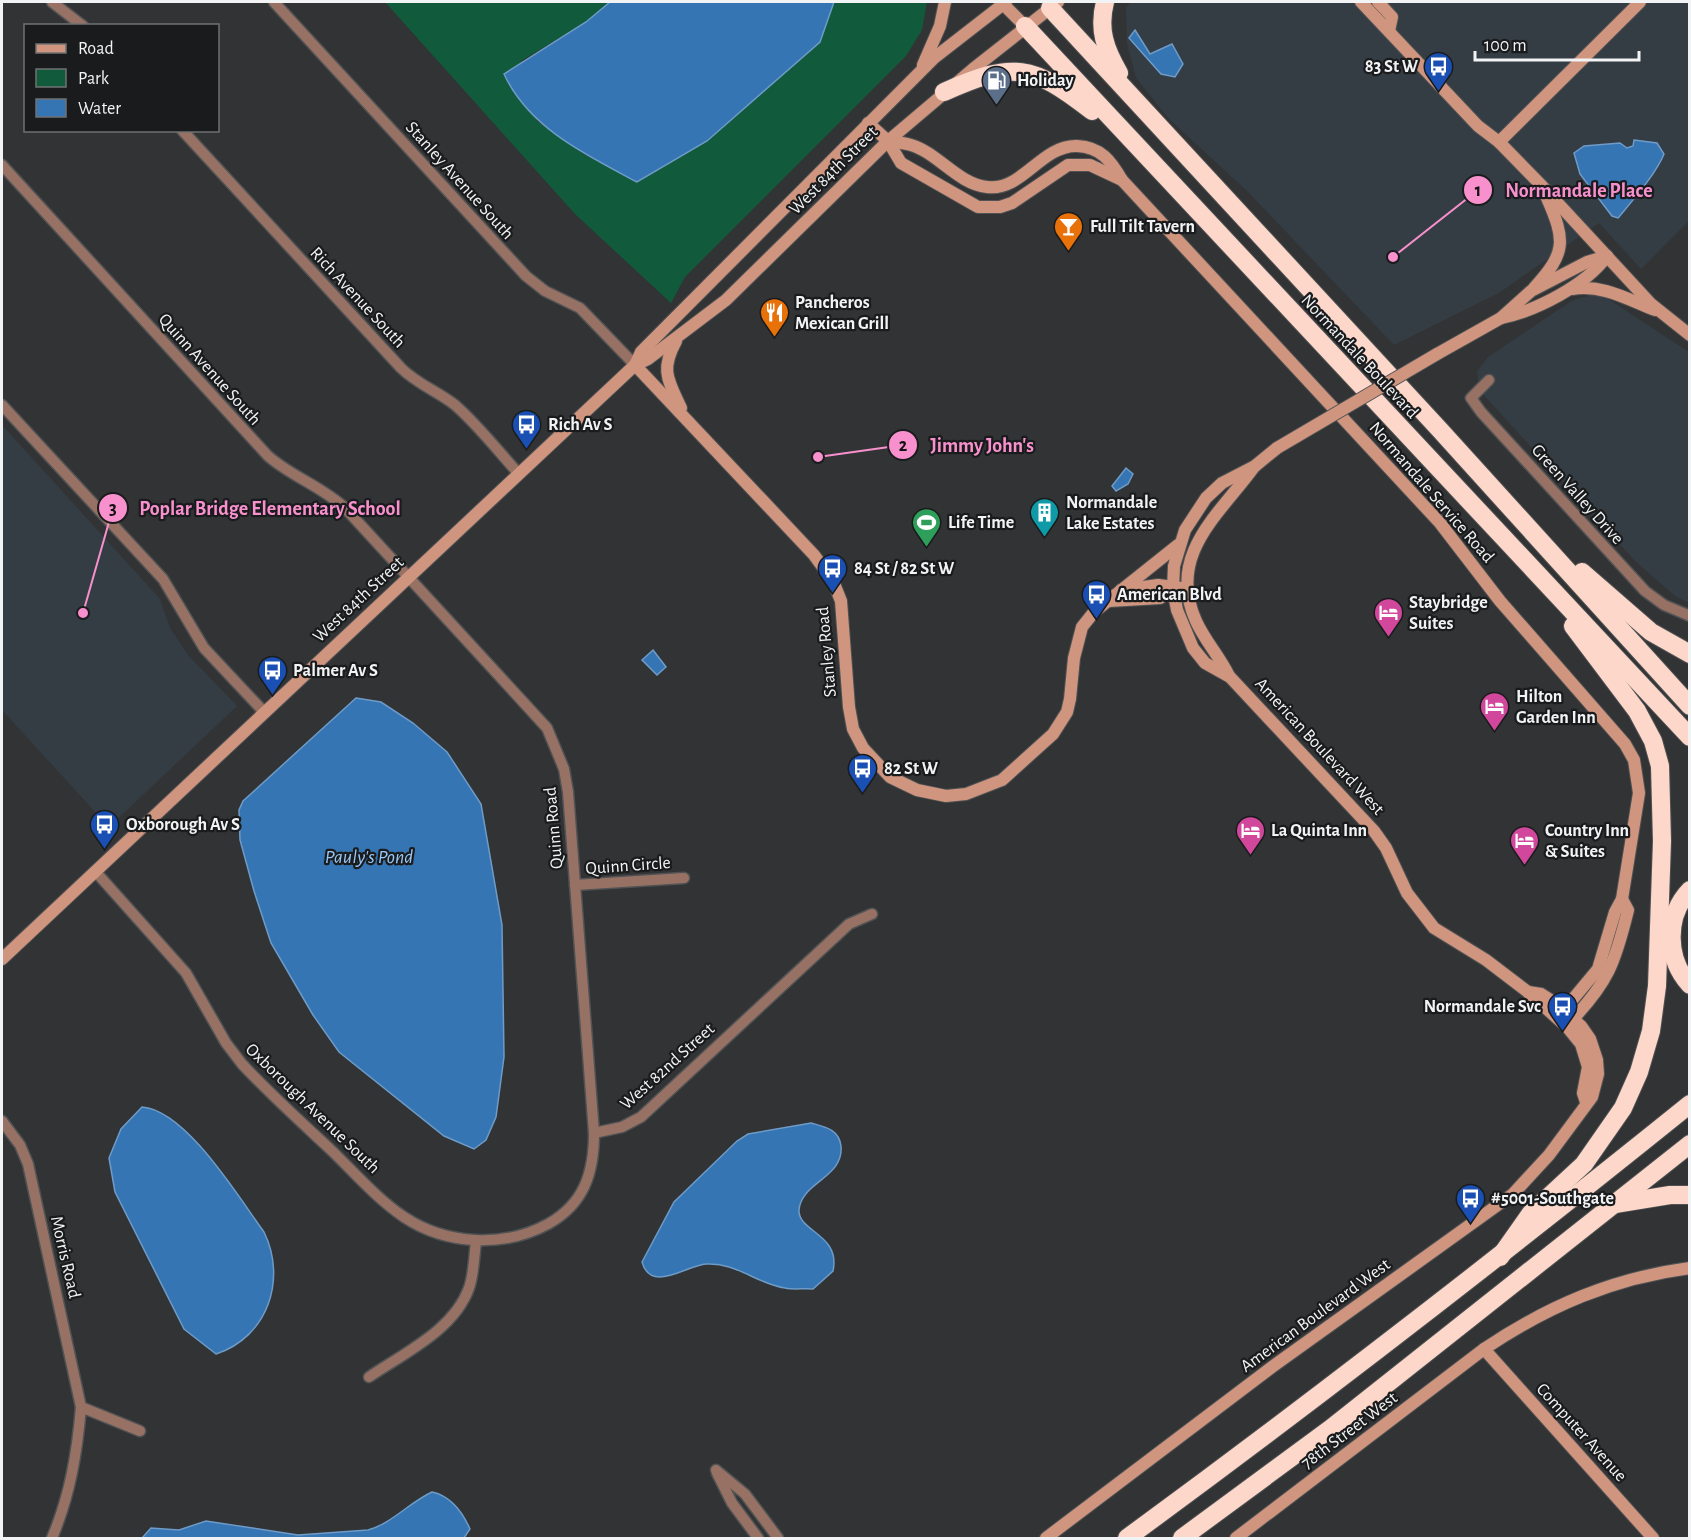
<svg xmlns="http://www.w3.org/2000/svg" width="1691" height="1540" viewBox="0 0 1691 1540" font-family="'Alegreya Sans',sans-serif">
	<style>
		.built { fill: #353d44 }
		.green { fill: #115b3c }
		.water { fill: #3675b3; stroke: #6e9bc7; stroke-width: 1.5 }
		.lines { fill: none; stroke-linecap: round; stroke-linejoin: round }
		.street-casing { stroke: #505254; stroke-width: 13 }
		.secondary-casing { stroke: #505254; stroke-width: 14 }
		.highway-casing { stroke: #505254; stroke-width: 20 }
		.street { stroke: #977264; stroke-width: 10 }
		.secondary { stroke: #d0957e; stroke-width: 12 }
		.highway { stroke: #fdd8ca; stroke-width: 18 }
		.secondary-bridge-casing { stroke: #505254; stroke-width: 14; stroke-linecap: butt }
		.secondary-bridge { stroke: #d0957e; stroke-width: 12 }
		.labels { text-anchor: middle; stroke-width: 4.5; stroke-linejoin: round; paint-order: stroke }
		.poi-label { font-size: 18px; font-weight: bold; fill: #f1f3f5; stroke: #1a1b1c; text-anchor: start }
		.street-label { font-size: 18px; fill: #f1f3f5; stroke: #1a1b1c }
		.water-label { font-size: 20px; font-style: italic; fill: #98c8fa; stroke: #1a1b1c }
		.leader { fill: none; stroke: #f790cd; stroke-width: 2 }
		.callout-dot { fill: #f790cd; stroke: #1a1b1c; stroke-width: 2 }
		.mark-label { font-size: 18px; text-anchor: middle; font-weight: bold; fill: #111 }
		.callout-label { font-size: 20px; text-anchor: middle; font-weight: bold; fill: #f790cd; stroke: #1a1b1c; stroke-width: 4.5; stroke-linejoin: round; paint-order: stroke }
	</style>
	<rect width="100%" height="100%" fill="#313335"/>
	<g class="built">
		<path d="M1130,2h559v219l-48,48 -42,-46 -100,70 -105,52 -146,-153 -79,-73 -33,-41 -9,-34 -1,-36z"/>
		<path d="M1599,293l90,59v251l-14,-7 -40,-35 -156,-171 -2,-19 11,-14 85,-57z"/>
		<path d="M2,425l158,174 10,29 18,27 49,51 -128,121 -107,-117z"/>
	</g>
	<path class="green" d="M385,2h225l-24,20 -65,39 16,60 47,33 53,27 70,-40 113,-99 14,-40h93l-5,28 -16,26 -221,221 -14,26 -96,-89z"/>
	<g class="water">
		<path d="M610,2h224l-14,40 -113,99 -70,41c-51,-27 -108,-54 -133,-108l82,-52z"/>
		<path d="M1135,30l15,24 22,-10 11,20 -8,13 -14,-3 -32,-36z"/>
		<path d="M1634,140l23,3 7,11c-8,20 -32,47 -46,64l-6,-2 -32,-42 -6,-21 10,-7 36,-3 7,5 6,-2z"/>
		<path d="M1126,468l7,6 -5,10 -12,7 -4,-5z"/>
		<path d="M653,650l13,17 -9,8 -15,-15z"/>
		<path d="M356,698l25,4 32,21 34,29 34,52 21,121 2,132 -8,60 -10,23 -12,9 -30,-13 -105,-84 -26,-37 -42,-72 -17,-52 -14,-51 -1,-30 4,-9z"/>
		<path d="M142,1107c44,3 97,91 122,125 23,47 4,105 -48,122l-32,-25 -69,-137 -6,-34 12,-29z"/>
		<path d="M811,1123c14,4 28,6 30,23 3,32 -40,36 -42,64 -1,22 42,24 34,61l-20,18c-9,-1 -19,1 -28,-1 -28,-4 -49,-26 -79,-24 -19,1 -55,30 -64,-2l32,-60 63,-61 11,-7z"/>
		<path d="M432,1492c19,4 30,19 38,37l-6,9h-322l9,-10 28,2 27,-9 92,14 70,-5c23,-6 42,-28 64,-38z"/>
	</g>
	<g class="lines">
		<defs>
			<g id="street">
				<path d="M52,2l31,24"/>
				<path d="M274,2l252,274 19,15 35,17 55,57"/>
				<path d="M182,130l219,238c16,16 36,23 54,37 23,20 43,46 64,69"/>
				<path d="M2,165l266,291c24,21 55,31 78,53l201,219 17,41 4,23 26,341c0,40 -10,71 -46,91 -44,24 -102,21 -144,-7 -27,-18 -50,-45 -74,-68 -30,-28 -60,-55 -88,-85l-16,-21 -40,-70 -91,-102"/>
				<path d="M1489,380l-18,18 10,14 164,179 19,14 26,11"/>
				<path d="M2,405l161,174 41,69 60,64"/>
				<path d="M575,885l109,-7"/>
				<path d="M2,1121l18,24 8,19 53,243"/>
				<path d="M594,1133l28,-6 19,-10 208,-193 23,-10"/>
				<path d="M369,1377c35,-24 85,-47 100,-89 5,-14 5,-32 7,-46"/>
				<path d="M716,1470l29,24 33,44"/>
				<path d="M717,1473l15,30 26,35"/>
				<path d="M52,1538c18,-43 25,-84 29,-131l59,24"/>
			</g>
			<g id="secondary">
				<path d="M1001,2l24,24"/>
				<path d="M1361,2l117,124 21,16 43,44 109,118 39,31"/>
				<path d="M1378,2l14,15 -3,14"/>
				<path d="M923,65l17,-39 5,-24"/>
				<path d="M868,123l20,18 13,22 77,44h22l12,-4 56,-38h22l32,15"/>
				<path d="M888,141c7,1 16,2 23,4 27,8 47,39 76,42 35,5 54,-42 90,-41 24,1 34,15 45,34l318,343 60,78 125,143 9,16 5,33 -17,106 -7,13 -17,57 -40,48"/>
				<path d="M1499,142l141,-140"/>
				<path d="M1534,288c32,-35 32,-47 13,-90"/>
				<path d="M1572,289c30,-5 55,10 83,21"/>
				<path d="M1501,318c35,-7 85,-33 106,-62"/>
				<path d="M676,341c-16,29 -8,39 5,67"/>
				<path d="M1437,354l64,-36 30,-27 56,-29 20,-6"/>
				<path d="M635,365l179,190 19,26 8,20 8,106 4,22 10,19 27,29 27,13 29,6 20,-2 36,-14 51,-46 14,-22 3,-13 4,-41 8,-31 12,-15 84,-67"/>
				<path d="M635,365l6,-13 293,-294 72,-56"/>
				<path d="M1277,448l-22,18 -33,17 -16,15 -21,32 -11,36 -1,23 4,21 16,38 12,15 25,14 144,154 12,17 21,45 27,35 52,32 42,32 40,36 13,16 7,23 -5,26 3,9"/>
				<path d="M1121,590l37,-5 23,3"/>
				<path d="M1109,601l51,-3 13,-9"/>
				<path d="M1229,676c-9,-19 -24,-35 -33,-55 -30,-67 24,-107 58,-154"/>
				<path d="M2,959l633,-594 13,-6 78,-59 162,-159 85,-72 85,-67"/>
				<path d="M1569,1023c39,-40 46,-60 59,-113l-6,-11"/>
				<path d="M1484,1349l169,189"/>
				<path d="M1046,1538l226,-171 241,-173 36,-39 43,-58 6,-23 -1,-14 -7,-21 -9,-13 -29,-25 -11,-7 -13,-2"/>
				<path d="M1236,1538l248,-189c64,-43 129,-71 206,-81"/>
			</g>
			<g id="highway">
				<path d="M1105,2c-7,27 0,47 14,71"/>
				<path d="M1050,8l390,422 250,276"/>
				<path d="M1025,26l665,711"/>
				<path d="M944,92c69,-31 88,-28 148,19"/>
				<path d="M1582,572l69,60 39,22"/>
				<path d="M1690,890c-25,26 -24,69 0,95"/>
				<path d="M1615,1204l55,-9h20"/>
				<path d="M1500,1257l31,-44 53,-49 39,-56 16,-36 12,-41 6,-45 5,-145 -2,-75 -7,-25 -16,-30 -64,-85"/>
				<path d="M1127,1538c191,-140 378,-285 563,-434"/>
				<path d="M1182,1538l148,-109 360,-285"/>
			</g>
		</defs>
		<use href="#street" class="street-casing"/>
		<use href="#secondary" class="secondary-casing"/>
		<use href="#highway" class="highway-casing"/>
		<use href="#street" class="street"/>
		<use href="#secondary" class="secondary"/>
		<use href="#highway" class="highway"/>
		<defs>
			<path id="secondary-bridge" d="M1277,448l160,-94"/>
		</defs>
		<use href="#secondary-bridge" class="secondary-bridge-casing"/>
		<use href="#secondary-bridge" class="secondary-bridge"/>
	</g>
	<defs>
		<symbol id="bus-pin" viewBox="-11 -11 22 30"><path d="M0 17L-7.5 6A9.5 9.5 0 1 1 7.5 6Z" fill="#1a4fb4" stroke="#1a1b1c"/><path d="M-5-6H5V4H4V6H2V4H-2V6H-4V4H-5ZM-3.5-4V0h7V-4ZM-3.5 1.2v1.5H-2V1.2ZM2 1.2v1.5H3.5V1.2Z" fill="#fff"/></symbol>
		<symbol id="fuel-pin" viewBox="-11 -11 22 30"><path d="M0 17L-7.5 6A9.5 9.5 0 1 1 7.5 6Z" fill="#5c6f8a" stroke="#1a1b1c"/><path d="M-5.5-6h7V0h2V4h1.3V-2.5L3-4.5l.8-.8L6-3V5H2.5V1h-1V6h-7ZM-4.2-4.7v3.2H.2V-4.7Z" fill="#fff"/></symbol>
		<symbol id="bar-pin" viewBox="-11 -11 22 30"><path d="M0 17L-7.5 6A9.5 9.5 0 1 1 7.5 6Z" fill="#e8710a" stroke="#1a1b1c"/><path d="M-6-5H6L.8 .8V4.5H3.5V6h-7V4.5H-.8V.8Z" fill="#fff"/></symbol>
		<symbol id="restaurant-pin" viewBox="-11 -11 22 30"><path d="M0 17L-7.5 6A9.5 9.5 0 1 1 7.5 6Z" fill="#e8710a" stroke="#1a1b1c"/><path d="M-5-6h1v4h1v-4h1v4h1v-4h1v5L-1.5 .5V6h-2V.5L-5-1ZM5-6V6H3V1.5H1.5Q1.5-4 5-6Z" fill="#fff"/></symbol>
		<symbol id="building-pin" viewBox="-11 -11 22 30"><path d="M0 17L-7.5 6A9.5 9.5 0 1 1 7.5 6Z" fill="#0f9aa8" stroke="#1a1b1c"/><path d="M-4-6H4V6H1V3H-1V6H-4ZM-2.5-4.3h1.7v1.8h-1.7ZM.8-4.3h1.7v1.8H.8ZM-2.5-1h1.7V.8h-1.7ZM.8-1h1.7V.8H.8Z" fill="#fff"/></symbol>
		<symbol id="stadium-pin" viewBox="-11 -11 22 30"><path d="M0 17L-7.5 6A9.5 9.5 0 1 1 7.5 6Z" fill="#2e9e5b" stroke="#1a1b1c"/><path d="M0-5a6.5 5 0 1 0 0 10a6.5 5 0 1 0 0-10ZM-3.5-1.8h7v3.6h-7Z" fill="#fff"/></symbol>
		<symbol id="hotel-pin" viewBox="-11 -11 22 30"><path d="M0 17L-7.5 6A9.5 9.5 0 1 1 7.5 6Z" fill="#d1479c" stroke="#1a1b1c"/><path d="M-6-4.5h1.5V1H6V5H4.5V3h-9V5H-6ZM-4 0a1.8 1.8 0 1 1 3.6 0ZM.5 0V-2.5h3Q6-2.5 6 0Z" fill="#fff"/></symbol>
	</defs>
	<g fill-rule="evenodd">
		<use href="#bus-pin" x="1422" y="50" width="33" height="45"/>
		<use href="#fuel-pin" x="980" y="64" width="33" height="45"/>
		<use href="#bar-pin" x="1052" y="210" width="33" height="45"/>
		<use href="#restaurant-pin" x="758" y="296" width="33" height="45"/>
		<use href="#bus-pin" x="510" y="408" width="33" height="45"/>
		<use href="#building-pin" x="1028" y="496" width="33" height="45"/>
		<use href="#stadium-pin" x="910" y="506" width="33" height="45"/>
		<use href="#bus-pin" x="816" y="552" width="33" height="45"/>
		<use href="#bus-pin" x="1080" y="578" width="33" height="45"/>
		<use href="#hotel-pin" x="1372" y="596" width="33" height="45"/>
		<use href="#bus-pin" x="256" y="654" width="33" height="45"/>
		<use href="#hotel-pin" x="1478" y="690" width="33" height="45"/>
		<use href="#bus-pin" x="846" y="752" width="33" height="45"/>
		<use href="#bus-pin" x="88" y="808" width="33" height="45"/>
		<use href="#hotel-pin" x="1234" y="814" width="33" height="45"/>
		<use href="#hotel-pin" x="1508" y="824" width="33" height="45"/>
		<use href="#bus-pin" x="1546" y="990" width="33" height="45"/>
		<use href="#bus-pin" x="1454" y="1182" width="33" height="45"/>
	</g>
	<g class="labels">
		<g class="poi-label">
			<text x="1418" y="72" text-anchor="end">83 St W</text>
			<text x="1017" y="86">Holiday</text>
			<text x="1090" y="232">Full Tilt Tavern</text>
			<text x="795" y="308">Pancheros<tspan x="795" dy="21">Mexican Grill</tspan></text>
			<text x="548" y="430">Rich Av S</text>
			<text x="1066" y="508">Normandale<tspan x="1066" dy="21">Lake Estates</tspan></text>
			<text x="948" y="528">Life Time</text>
			<text x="854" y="574">84 St / 82 St W</text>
			<text x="1117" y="600">American Blvd</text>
			<text x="1409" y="608">Staybridge<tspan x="1409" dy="21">Suites</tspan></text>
			<text x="293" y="676">Palmer Av S</text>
			<text x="1516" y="702">Hilton<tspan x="1516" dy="21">Garden Inn</tspan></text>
			<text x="884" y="774">82 St W</text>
			<text x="126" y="830">Oxborough Av S</text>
			<text x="1271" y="836">La Quinta Inn</text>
			<text x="1545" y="836">Country Inn<tspan x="1545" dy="21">&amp; Suites</tspan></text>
			<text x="1541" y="1012" text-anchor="end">Normandale Svc</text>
			<text x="1491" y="1204">#5001-Southgate</text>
		</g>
		<g class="street-label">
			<text transform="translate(833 170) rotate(-45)" y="6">West 84th Street</text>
			<text transform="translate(460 180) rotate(48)" y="6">Stanley Avenue South</text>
			<text transform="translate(358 297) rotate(47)" y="6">Rich Avenue South</text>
			<text transform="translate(1360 356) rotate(47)" y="6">Normandale Boulevard</text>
			<text transform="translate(210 369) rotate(48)" y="6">Quinn Avenue South</text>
			<text transform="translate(1432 492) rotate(49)" y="6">Normandale Service Road</text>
			<text transform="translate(1578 494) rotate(48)" y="6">Green Valley Drive</text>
			<text transform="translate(358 599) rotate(-43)" y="6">West 84th Street</text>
			<text transform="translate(826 652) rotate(-95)" y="6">Stanley Road</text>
			<text transform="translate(1320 746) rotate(47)" y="6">American Boulevard West</text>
			<text transform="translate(553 828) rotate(-95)" y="6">Quinn Road</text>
			<text transform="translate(628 865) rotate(-4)" y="6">Quinn Circle</text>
			<text transform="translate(667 1066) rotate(-42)" y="6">West 82nd Street</text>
			<text transform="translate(313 1108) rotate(44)" y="6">Oxborough Avenue South</text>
			<text transform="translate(66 1257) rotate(77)" y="6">Morris Road</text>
			<text transform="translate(1315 1315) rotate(-36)" y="6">American Boulevard West</text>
			<text transform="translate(1349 1430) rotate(-37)" y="6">78th Street West</text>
			<text transform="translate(1582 1432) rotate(48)" y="6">Computer Avenue</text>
		</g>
		<g class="water-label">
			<text x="369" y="863">Pauly's Pond</text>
		</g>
	</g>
	<path class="leader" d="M1393 257L1478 190M818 457L903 445M83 613L113 508"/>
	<g class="callout-dot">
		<circle cx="1393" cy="257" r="6"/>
		<circle cx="818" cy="457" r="6"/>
		<circle cx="83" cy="613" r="6"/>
		<circle cx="1478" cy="190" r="15"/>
		<circle cx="903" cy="445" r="15"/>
		<circle cx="113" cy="508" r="15"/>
	</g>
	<g class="mark-label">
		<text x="1478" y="196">1</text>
		<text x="903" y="451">2</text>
		<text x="113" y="514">3</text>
	</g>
	<g class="callout-label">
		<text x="1579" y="197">Normandale Place</text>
		<text x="982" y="452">Jimmy John's</text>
		<text x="270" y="515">Poplar Bridge Elementary School</text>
	</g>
	<rect width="1691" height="1540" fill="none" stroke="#f1f3f5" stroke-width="6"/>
	<rect x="24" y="24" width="195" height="108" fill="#1a1b1c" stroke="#707173" stroke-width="1.5"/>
	<rect x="36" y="44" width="30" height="9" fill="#d0957e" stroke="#707173" stroke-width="1.5"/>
	<text x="78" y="54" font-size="18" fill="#f1f3f5">Road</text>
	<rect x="36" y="69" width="30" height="18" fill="#115b3c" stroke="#707173" stroke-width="1.5"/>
	<text x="78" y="84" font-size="18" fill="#f1f3f5">Park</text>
	<rect x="36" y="99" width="30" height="18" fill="#3675b3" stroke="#707173" stroke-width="1.5"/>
	<text x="78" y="114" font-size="18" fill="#f1f3f5">Water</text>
	<path d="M1475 51v9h164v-9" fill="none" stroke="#f1f3f5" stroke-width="3"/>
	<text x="1484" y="51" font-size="18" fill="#f1f3f5" stroke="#1a1b1c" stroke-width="4.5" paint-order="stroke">100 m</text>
</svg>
